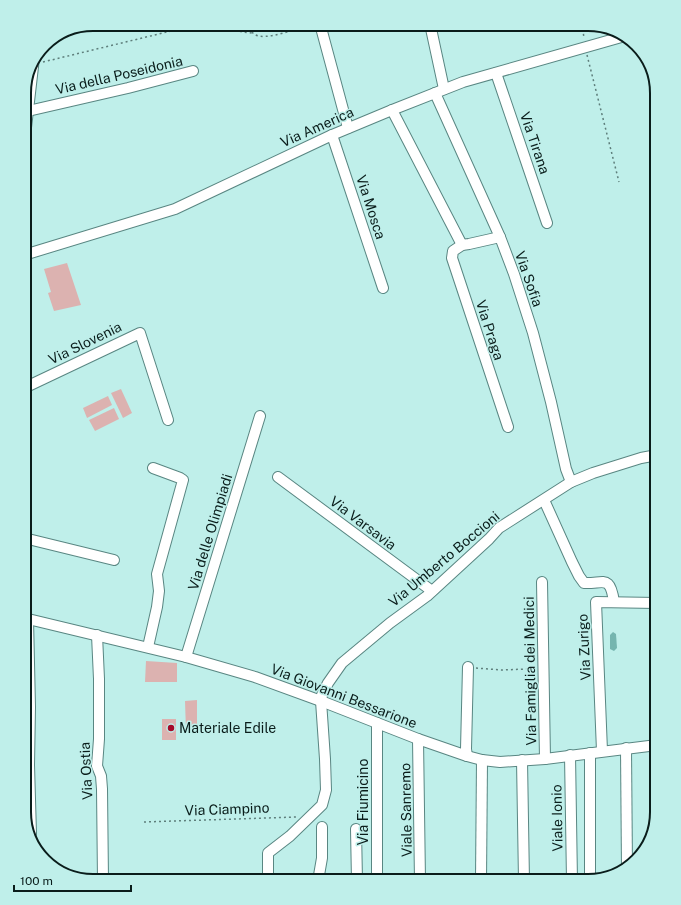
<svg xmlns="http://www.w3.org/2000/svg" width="681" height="905" viewBox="0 0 681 905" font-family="'Public Sans',sans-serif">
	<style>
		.water { fill: #75b5af }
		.building { fill: #dcb2b0 }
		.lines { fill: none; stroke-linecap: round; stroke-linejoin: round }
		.minor-casing { stroke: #598682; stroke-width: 12 }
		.path { stroke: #5e7e7b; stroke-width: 1.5; stroke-dasharray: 2 3; stroke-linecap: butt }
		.minor { stroke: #fff; stroke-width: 10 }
		.poi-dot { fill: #a50a29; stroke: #bfefea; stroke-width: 1.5 }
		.labels { text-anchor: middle; stroke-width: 3; stroke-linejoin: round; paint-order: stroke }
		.street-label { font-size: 14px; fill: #0a1d1b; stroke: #bfefea }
		.poi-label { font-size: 14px; fill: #0a1d1b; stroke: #bfefea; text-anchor: start }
		.rim { fill: none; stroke: #0a1d1b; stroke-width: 2 }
	</style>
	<rect width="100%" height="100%" fill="#bfefea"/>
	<path class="water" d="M613,632l3,2 1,14 -3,3 -4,-2v-14z"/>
	<g class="building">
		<path d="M67,263l14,42 -27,6 -6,-18 3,-1 -7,-23z"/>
		<path d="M121,389l11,24 -9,5 -12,-25z"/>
		<path d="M108,396l4,9 -25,13 -4,-10z"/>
		<path d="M114,408l5,11 -24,12 -6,-11z"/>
		<path d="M146,661l31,2v19h-32z"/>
		<path d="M197,700v31h-11l-1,-30z"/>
		<rect x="162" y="719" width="14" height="21"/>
	</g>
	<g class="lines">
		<defs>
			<g id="minor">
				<path d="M320,24l28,104"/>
				<path d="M430,24l14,65"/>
				<path d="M496,73l51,150"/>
				<path d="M435,93l65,144 14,37 19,59 18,69 15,67 5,13"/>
				<path d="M392,110l70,135"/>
				<path d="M28,111l100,-23 65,-17"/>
				<path d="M332,135l51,153"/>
				<path d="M24,145l10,-87"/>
				<path d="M500,237l-31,7 -7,1 -9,6 -1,7 56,169"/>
				<path d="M24,255l151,-46 157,-74 60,-25 71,-28 162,-46"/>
				<path d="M24,388l116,-55 28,87"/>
				<path d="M278,477l154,114"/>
				<path d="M544,500l28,62 7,14 5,7c20,1 26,-9 30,19"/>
				<path d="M24,538l90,22"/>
				<path d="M542,582l3,177"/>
				<path d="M24,618l162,39 69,20 66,24 97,38 49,17 15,4 18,2 45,-3 112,-14"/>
				<path d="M28,619l2,88 -1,58 2,69"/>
				<path d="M97,635l2,44v60l-2,27 4,10 1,13 1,92"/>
				<path d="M148,647l9,-40 2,-16 -2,-17 26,-94 -3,-2 -27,-10"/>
				<path d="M186,657l74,-241"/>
				<path d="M377,723v158"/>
				<path d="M418,739l2,142"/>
				<path d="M626,748l1,121"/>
				<path d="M602,751l-6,-149 61,1"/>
				<path d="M590,753v127"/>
				<path d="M570,755l2,126"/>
				<path d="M467,756l-1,-7 2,-82"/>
				<path d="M522,760l2,121"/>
				<path d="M356,829l1,52"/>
				<path d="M268,881v-28l22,-17 32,-31 4,-15 -1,-31 -4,-58 1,-6 6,-12 14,-20 48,-40 37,-27 62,-57 10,-11 72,-46 22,-9 48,-15 16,-3"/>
				<path d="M318,881l4,-23v-31"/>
				<path d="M481,881l1,-121"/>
			</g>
		</defs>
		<use href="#minor" class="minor-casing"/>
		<g class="path">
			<path d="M227,24c7,8 16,8 25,9"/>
			<path d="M246,24c3,3 5,8 8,10 11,8 44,-6 56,-10"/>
			<path d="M582,24l2,14"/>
			<path d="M587,55l32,127"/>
			<path d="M43,62l157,-38"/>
			<path d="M476,668l26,2 25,-1 7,1"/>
			<path d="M144,822l152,-5"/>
		</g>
		<use href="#minor" class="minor"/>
	</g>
	<circle class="poi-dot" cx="171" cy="728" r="4"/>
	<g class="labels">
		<g class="street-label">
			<text transform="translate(119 75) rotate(-13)" y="5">Via della Poseidonia</text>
			<text transform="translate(317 127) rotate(-24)" y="5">Via America</text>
			<text transform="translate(535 143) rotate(71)" y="5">Via Tirana</text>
			<text transform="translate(371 207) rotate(72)" y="5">Via Mosca</text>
			<text transform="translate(529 279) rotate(71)" y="5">Via Sofia</text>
			<text transform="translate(490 330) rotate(72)" y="5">Via Praga</text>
			<text transform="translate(85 343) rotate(-26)" y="5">Via Slovenia</text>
			<text transform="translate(363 523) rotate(37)" y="5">Via Varsavia</text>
			<text transform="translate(210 532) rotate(-73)" y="5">Via delle Olimpiadi</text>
			<text transform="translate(444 559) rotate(-40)" y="5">Via Umberto Boccioni</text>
			<text transform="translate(584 647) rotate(-93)" y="5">Via Zurigo</text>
			<text transform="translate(530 671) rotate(-91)" y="5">Via Famiglia dei Medici</text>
			<text transform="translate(344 696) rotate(21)" y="5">Via Giovanni Bessarione</text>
			<text transform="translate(86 771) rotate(-93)" y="5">Via Ostia</text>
			<text transform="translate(363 802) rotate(-90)" y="5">Via Fiumicino</text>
			<text transform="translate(227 809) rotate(-2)" y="5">Via Ciampino</text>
			<text transform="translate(406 810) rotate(-91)" y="5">Viale Sanremo</text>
			<text transform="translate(557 818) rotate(-91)" y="5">Viale Ionio</text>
		</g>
		<g class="poi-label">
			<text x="179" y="733">Materiale Edile</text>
		</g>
	</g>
	<path d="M0 0H681V905H0ZM93 31H588A62 62 0 0 1 650 93V812A62 62 0 0 1 588 874H93A62 62 0 0 1 31 812V93A62 62 0 0 1 93 31Z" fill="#bfefea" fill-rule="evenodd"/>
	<path class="rim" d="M93 31H588A62 62 0 0 1 650 93V812A62 62 0 0 1 588 874H93A62 62 0 0 1 31 812V93A62 62 0 0 1 93 31Z"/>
	<path d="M14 885v6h117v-6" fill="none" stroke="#0a1d1b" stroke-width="2"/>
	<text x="20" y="885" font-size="12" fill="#0a1d1b" stroke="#bfefea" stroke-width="3" paint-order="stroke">100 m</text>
</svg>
